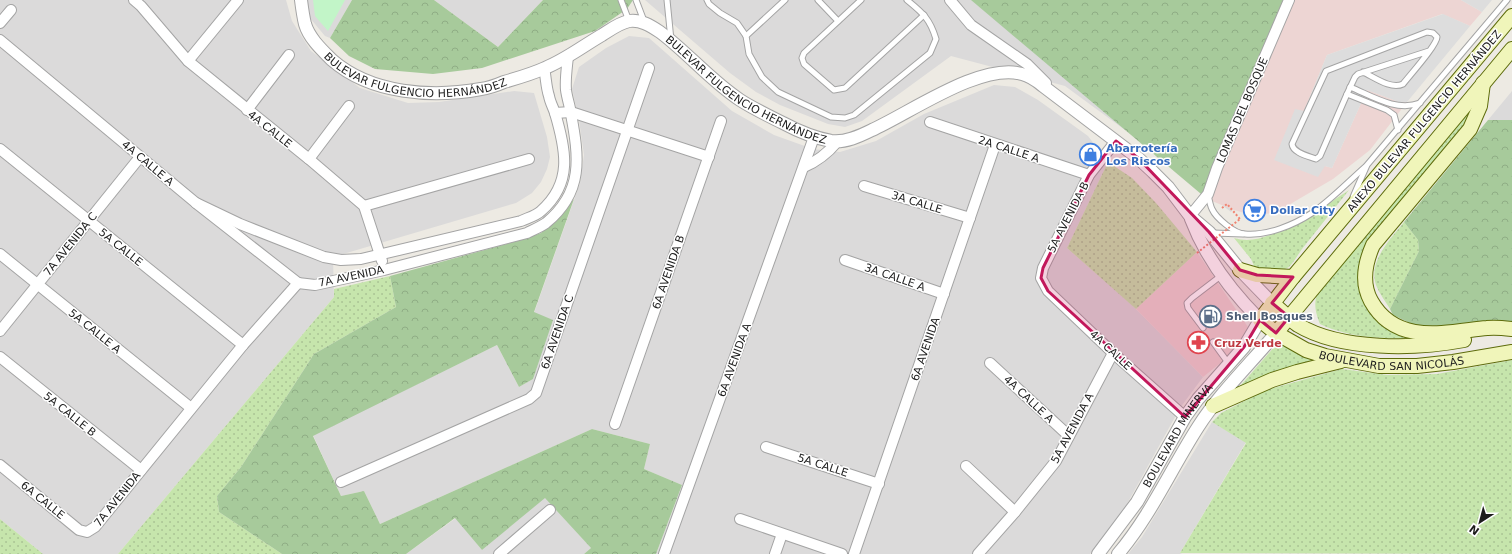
<svg xmlns="http://www.w3.org/2000/svg" width="1512" height="554" viewBox="0 0 1512 554" font-family="'DejaVu Sans',sans-serif">
	<style>
		.residential { fill: #dbdada }
		.commercial { fill: #edd5d3 }
		.grass { fill: url(#grass-dots) }
		.forest { fill: url(#forest-crowns) }
		.park { fill: #c2f5c8 }
		.parking { fill: #ddd }
		.lines { fill: none; stroke-linecap: round; stroke-linejoin: round }
		.service-casing { stroke: #a4a4a4; stroke-width: 7 }
		.minor-casing { stroke: #a4a4a4; stroke-width: 12 }
		.tertiary-casing { stroke: #a4a4a4; stroke-width: 14 }
		.secondary-casing { stroke: #5e6c0c; stroke-width: 16 }
		.path { stroke: #f08371; stroke-width: 2; stroke-dasharray: 2 2; stroke-linecap: butt }
		.service { stroke: #fff; stroke-width: 5 }
		.minor { stroke: #fff; stroke-width: 10 }
		.tertiary { stroke: #fff; stroke-width: 12 }
		.secondary { stroke: #f0f5ba; stroke-width: 14 }
		.path-bridge { stroke: #f08371; stroke-width: 2; stroke-dasharray: 2 2; stroke-linecap: butt }
		.marked { fill: #c2185b; fill-opacity: 0.2; stroke: #c2185b; stroke-width: 3; stroke-linejoin: round }
		.labels { text-anchor: middle; stroke-width: 3; stroke-linejoin: round; paint-order: stroke }
		.street-label { font-size: 11px; fill: #1d1d1d; stroke: #fff }
		.shop-label { font-size: 11px; font-weight: bold; fill: #366cbe; stroke: #fff; text-anchor: start }
		.service-label { font-size: 11px; font-weight: bold; fill: #4e5e75; stroke: #fff; text-anchor: start }
		.health-label { font-size: 11px; font-weight: bold; fill: #be3a42; stroke: #fff; text-anchor: start }
	</style>
	<defs>
		<pattern id="grass-dots" width="8" height="8" patternUnits="userSpaceOnUse"><rect width="8" height="8" fill="#c6e5ac"/><path d="M2 2h.1M6 6h.1" fill="none" stroke="#aac494" stroke-width="1.8" stroke-linecap="round"/></pattern>
		<pattern id="forest-crowns" width="20" height="18" patternUnits="userSpaceOnUse"><rect width="20" height="18" fill="#a7ca9b"/><path d="M2 6a3 3 0 1 1 6 0M12 15a3 3 0 1 1 6 0" fill="none" stroke="#8fad85"/></pattern>
	</defs>
	<rect width="100%" height="100%" fill="#edeae3"/>
	<g class="residential">
		<path d="M0,0h286l6,21 19,30 49,37 48,15 31,-1 75,-11 20,2 13,44 3,20 -3,12 -6,13 -9,11 -16,10 -183,54 1,40 -216,257h-75l-43,-35z"/>
		<path d="M307,0h45l-22,38 -5,-2 -15,-18z"/>
		<path d="M434,0h109l-45,47z"/>
		<path d="M645,0h673l-87,212 -72,-57 -94,-69 -114,-30 -89,65 -17,6 -17,-3 -48,-19 -24,-13 -26,-19z"/>
		<path d="M629,36l20,2 83,73 42,24 39,14 27,3 36,-11 48,-27 70,-29 21,2 23,13 50,36 20,26 -41,86 65,57 71,72 -23,31 -63,114 -27,32h-434l26,-69 -38,-16 6,-25 -58,-15 -212,95 -16,-33 -23,5 -28,-61 184,-90 22,42 14,-8 19,-59 -18,-7 46,-130 4,-28 -5,-35 -7,-31 7,-22 27,-19z"/>
		<path d="M1512,91v29h-24z"/>
		<path d="M1212,422l34,20 -66,111 2,1h-54l14,-17z"/>
		<path d="M545,497l46,51 -7,6h-178l50,-36 26,32z"/>
	</g>
	<g class="commercial">
		<path d="M1291,0h170l21,12 -12,14 -28,-12 -115,41 -23,56 21,55 7,2 35,-78 32,12h8l-37,48 -37,29 -58,34 -24,2 -17,-5 -27,-11z"/>
		<path d="M1197,252l57,84 -51,41 -67,-68z"/>
	</g>
	<g class="grass">
		<path d="M1473,106l-1,12 -100,124 -3,60 50,37c-35,-1 -67,0 -99,-15 -5,-13 -6,-19 -3,-31z"/>
		<path d="M1108,162l24,16 24,25 41,49 -61,57 -69,-61z"/>
		<path d="M1349,190l-47,59 -8,12 -5,6 -10,5 -24,-4 -4,-9 -17,-21c4,1 9,2 13,2 29,0 78,-34 102,-50z"/>
		<path d="M1404,222l14,18 1,11 -29,58c-4,-7 -11,-16 -14,-24 -8,-24 14,-45 28,-63z"/>
		<path d="M390,276l6,31 -82,47 -73,113 -24,29 2,16 63,42h-164l216,-257v-8z"/>
		<path d="M1276,345l11,2 33,14 -86,32z"/>
		<path d="M1512,360v194l-332,-1 66,-110 -34,-21 9,-9 45,-23 76,-21 45,6 50,-1z"/>
		<path d="M0,519l43,35h-43z"/>
	</g>
	<g class="forest">
		<path d="M352,0h82l64,47 45,-47h90l-6,9 -32,22 -113,37 -49,6 -58,-5 -26,-13 -19,-18z"/>
		<path d="M971,0h320l-84,199z"/>
		<path d="M1488,120h24v203l-68,3 -30,-1 -21,-10 -3,-6 29,-58 -1,-11 -14,-18z"/>
		<path d="M574,199l-40,113 19,8 -20,59 -14,8 -22,-42 -184,91 28,60 23,-5 16,33 212,-95 58,15 -6,25 38,16 -26,69h-72l7,-6 -46,-50 -63,52 -27,-32 -49,36h-124l-63,-42 -2,-16 24,-29 73,-113 82,-47 -6,-31 127,-35 24,-8 17,-16z"/>
	</g>
	<path class="park" d="M313,0h32l-17,31 -13,-15z"/>
	<g class="parking">
		<path d="M1461,0h31l-10,12z"/>
		<path d="M1443,14l27,12 -63,76h-8l-32,-12 -35,78 -7,-2 -7,11 -44,-17 21,-51 9,2 23,-56z"/>
	</g>
	<g class="lines">
		<defs>
			<g id="service">
				<path d="M621,0l8,21"/>
				<path d="M636,0l8,21"/>
				<path d="M667,0l4,40"/>
				<path d="M707,0l2,4 11,9 17,10 9,13 3,18 13,23 16,15 53,25 14,1 9,-3 76,-62 6,-14c-6,-20 -13,-26 -29,-39"/>
				<path d="M818,0l20,21"/>
				<path d="M861,0l-57,53 -2,5 2,6 30,26 11,-2 79,-73"/>
				<path d="M746,36l39,-36"/>
				<path d="M1363,72c11,5 28,18 40,12 7,-9 34,-39 34,-47l-4,-4 -6,-1 -101,39 -34,73c1,9 16,12 24,15l4,-3 27,-62 8,-17 3,-3 71,-23"/>
				<path d="M1350,87c22,9 46,25 70,16"/>
				<path d="M1347,94l40,16 7,5 4,15"/>
				<path d="M1208,194c1,5 2,11 4,15 4,9 23,25 33,25 22,2 49,-9 67,-21 19,-13 36,-31 53,-46"/>
				<path d="M1353,197l14,-32 140,-165"/>
				<path d="M1213,233l30,1"/>
				<path d="M1203,328l-15,-20 -1,-5 5,-5 30,-23"/>
				<path d="M1213,342l16,22"/>
			</g>
			<g id="minor">
				<path d="M134,0l7,6 47,55 121,98 55,47 18,55"/>
				<path d="M950,0l21,25 56,39 19,19"/>
				<path d="M0,23l11,-13"/>
				<path d="M0,40l196,163 102,80"/>
				<path d="M188,61l50,-61"/>
				<path d="M247,110l42,-55"/>
				<path d="M555,113l16,-1 138,45"/>
				<path d="M930,122l159,53"/>
				<path d="M1116,141l-27,34 -46,93 -2,10 7,13 65,62 72,64"/>
				<path d="M0,149l243,196"/>
				<path d="M309,159l40,-53"/>
				<path d="M804,167c14,-6 23,-13 33,-25"/>
				<path d="M864,186l106,32"/>
				<path d="M196,203l44,21 84,33 17,3 20,-1 160,-38c6,-3 15,-5 20,-10 32,-28 25,-61 14,-98 -2,-6 -5,-11 -6,-17 -3,-9 -3,-19 -5,-28"/>
				<path d="M364,206l165,-47"/>
				<path d="M1190,216l18,-22 9,-26 72,-168"/>
				<path d="M0,254l191,154"/>
				<path d="M845,260l99,34"/>
				<path d="M298,283l17,2 69,-15 143,-37c6,-3 13,-6 19,-10 38,-31 33,-66 25,-109 -1,-8 -4,-16 -5,-24 -1,-11 1,-23 2,-34"/>
				<path d="M0,331l140,-174"/>
				<path d="M0,357l141,113"/>
				<path d="M990,363l79,73"/>
				<path d="M615,424l106,-303"/>
				<path d="M766,447l113,37"/>
				<path d="M0,465l79,65 8,2 8,-5 148,-182 55,-62"/>
				<path d="M966,466l49,46"/>
				<path d="M341,482l188,-83 7,-6 113,-325"/>
				<path d="M740,519l102,35"/>
				<path d="M499,554l51,-44"/>
				<path d="M664,554l150,-417"/>
				<path d="M775,554l7,-20"/>
				<path d="M854,554l141,-409"/>
				<path d="M978,554l37,-42 41,-51 57,-108"/>
			</g>
			<g id="tertiary">
				<path id="s1" d="M301,0c1,8 2,16 4,24 4,14 17,26 27,36 39,34 100,38 149,29 8,-1 16,-4 23,-7 14,-4 28,-8 41,-14 20,-8 38,-22 57,-33 8,-5 17,-12 27,-14 11,-2 22,5 31,11 28,21 51,49 80,68 14,9 29,16 43,23 15,8 32,15 48,18 14,2 29,-5 41,-11 38,-17 109,-68 150,-56 8,2 15,7 21,12l95,72 15,14 15,15 22,29 19,16 31,38 32,33"/>
				<path id="s2" d="M1098,554l39,-52 48,-85 13,-18 46,-52 16,-27c-28,-28 -55,-64 -69,-101"/>
				<path d="M1118,554c33,-39 53,-85 80,-127 21,-33 52,-63 78,-94"/>
			</g>
			<g id="secondary">
				<path id="s3" d="M1512,16l-219,261 -33,43 16,13 30,17 19,6 54,10h38l36,-4 59,-10"/>
				<path d="M1483,83l-3,23 -10,23 -97,116c-8,18 -12,38 -2,56 25,45 75,31 116,27 8,-1 17,0 25,1"/>
				<path d="M1240,270l17,5 36,2"/>
				<path d="M1272,303c9,7 17,16 26,22 43,26 118,24 166,15"/>
				<path d="M1276,333l236,-284"/>
				<path d="M1213,406l59,-26 25,-8 44,-11"/>
			</g>
		</defs>
		<use href="#service" class="service-casing"/>
		<use href="#minor" class="minor-casing"/>
		<use href="#tertiary" class="tertiary-casing"/>
		<use href="#secondary" class="secondary-casing"/>
		<path class="path" d="M1222,208l5,-4 13,15"/>
		<use href="#service" class="service"/>
		<use href="#minor" class="minor"/>
		<use href="#tertiary" class="tertiary"/>
		<use href="#secondary" class="secondary"/>
		<path class="path-bridge" d="M1197,253l43,-34"/>
	</g>
	<path class="marked" d="M1116,141l22,17 71,74 31,38 17,5 36,2 -21,26 17,14 -13,16 -16,-13 -16,27 -59,70 -137,-126 -7,-13 2,-10 46,-93z"/>
	<defs>
		<symbol id="shop-ring" viewBox="-11 -11 22 22"><circle r="9.5" fill="#fff" stroke="#3f7fe0" stroke-width="1.5"/><path d="M-5-2.5h2.3a2.7 3.5 0 0 1 5.4 0H5L5.5 6h-11ZM-1.5-2.5h3a1.5 2.3 0 0 0-3 0Z" fill="#3f7fe0"/></symbol>
		<symbol id="supermarket-ring" viewBox="-11 -11 22 22"><circle r="9.5" fill="#fff" stroke="#3f7fe0" stroke-width="1.5"/><path d="M-6-5.5h2.5l.6 2H6L4.5 2H-2.5L-4.4-4H-6ZM-1.5 3.2a1.3 1.3 0 1 0 .1 0ZM3 3.2a1.3 1.3 0 1 0 .1 0Z" fill="#3f7fe0"/></symbol>
		<symbol id="fuel-ring" viewBox="-11 -11 22 22"><circle r="9.5" fill="#fff" stroke="#5c6f8a" stroke-width="1.5"/><path d="M-5.5-6h7V0h2V4h1.3V-2.5L3-4.5l.8-.8L6-3V5H2.5V1h-1V6h-7ZM-4.2-4.7v3.2H.2V-4.7Z" fill="#5c6f8a"/></symbol>
		<symbol id="pharmacy-ring" viewBox="-11 -11 22 22"><circle r="9.5" fill="#fff" stroke="#e0444e" stroke-width="1.5"/><path d="M-2-6h4v4h4v4h-4v4h-4v-4h-4v-4h4Z" fill="#e0444e"/></symbol>
	</defs>
	<g fill-rule="evenodd">
		<use href="#shop-ring" x="1078" y="142" width="25" height="25"/>
		<use href="#supermarket-ring" x="1242" y="198" width="25" height="25"/>
		<use href="#fuel-ring" x="1198" y="304" width="25" height="25"/>
		<use href="#pharmacy-ring" x="1186" y="330" width="25" height="25"/>
	</g>
	<g class="labels">
		<g class="street-label">
			<text dy="4" stroke="none"><textPath href="#s1" startOffset="157">BULEVAR FULGENCIO HERNÁNDEZ</textPath></text>
			<text dy="4" stroke="none"><textPath href="#s1" startOffset="529">BULEVAR FULGENCIO HERNÁNDEZ</textPath></text>
			<text transform="translate(1242 110) rotate(-67)" y="4">LOMAS DEL BOSQUE</text>
			<text transform="translate(1424 121) rotate(-50)" y="4">ANEXO BULEVAR FULGENCIO HERNÁNDEZ</text>
			<text transform="translate(270 129) rotate(38)" y="4">4A CALLE</text>
			<text transform="translate(1009 149) rotate(18)" y="4">2A CALLE A</text>
			<text transform="translate(148 163) rotate(40)" y="4">4A CALLE A</text>
			<text transform="translate(917 202) rotate(17)" y="4">3A CALLE</text>
			<text transform="translate(1068 217) rotate(-63)" y="4">5A AVENIDA B</text>
			<text transform="translate(70 244) rotate(-51)" y="4">7A AVENIDA C</text>
			<text transform="translate(121 247) rotate(39)" y="4">5A CALLE</text>
			<text transform="translate(668 272) rotate(-71)" y="4">6A AVENIDA B</text>
			<text transform="translate(351 276) rotate(-12)" y="4">7A AVENIDA</text>
			<text transform="translate(895 277) rotate(19)" y="4">3A CALLE A</text>
			<text transform="translate(95 331) rotate(39)" y="4">5A CALLE A</text>
			<text transform="translate(557 332) rotate(-71)" y="4">6A AVENIDA C</text>
			<text transform="translate(925 349) rotate(-71)" y="4">6A AVENIDA</text>
			<text transform="translate(1111 350) rotate(43)" y="4">4A CALLE</text>
			<text dy="4" stroke="none"><textPath href="#s3" startOffset="537">BOULEVARD SAN NICOLÁS</textPath></text>
			<text transform="translate(734 360) rotate(-70)" y="4">6A AVENIDA A</text>
			<text transform="translate(1029 399) rotate(43)" y="4">4A CALLE A</text>
			<text transform="translate(70 414) rotate(39)" y="4">5A CALLE B</text>
			<text transform="translate(1072 428) rotate(-62)" y="4">5A AVENIDA A</text>
			<text dy="4" stroke="none"><textPath href="#s2" startOffset="143">BOULEVARD MINERVA</textPath></text>
			<text transform="translate(823 465) rotate(18)" y="4">5A CALLE</text>
			<text transform="translate(117 499) rotate(-51)" y="4">7A AVENIDA</text>
			<text transform="translate(43 500) rotate(39)" y="4">6A CALLE</text>
		</g>
		<g class="shop-label">
			<text x="1106" y="152">Abarrotería<tspan x="1106" dy="13">Los Riscos</tspan></text>
			<text x="1270" y="214">Dollar City</text>
		</g>
		<g class="service-label">
			<text x="1226" y="320">Shell Bosques</text>
		</g>
		<g class="health-label">
			<text x="1214" y="347">Cruz Verde</text>
		</g>
	</g>
	<g transform="translate(1480 522) rotate(216)" stroke="#ffffff" stroke-width="3" paint-order="stroke">
	<path d="M0-3L7 15L0 10L-7 15Z" fill="#1d1d1d"/>
	<text y="-6" font-size="11" font-weight="bold" text-anchor="middle" fill="#1d1d1d">N</text>
	</g>
</svg>
